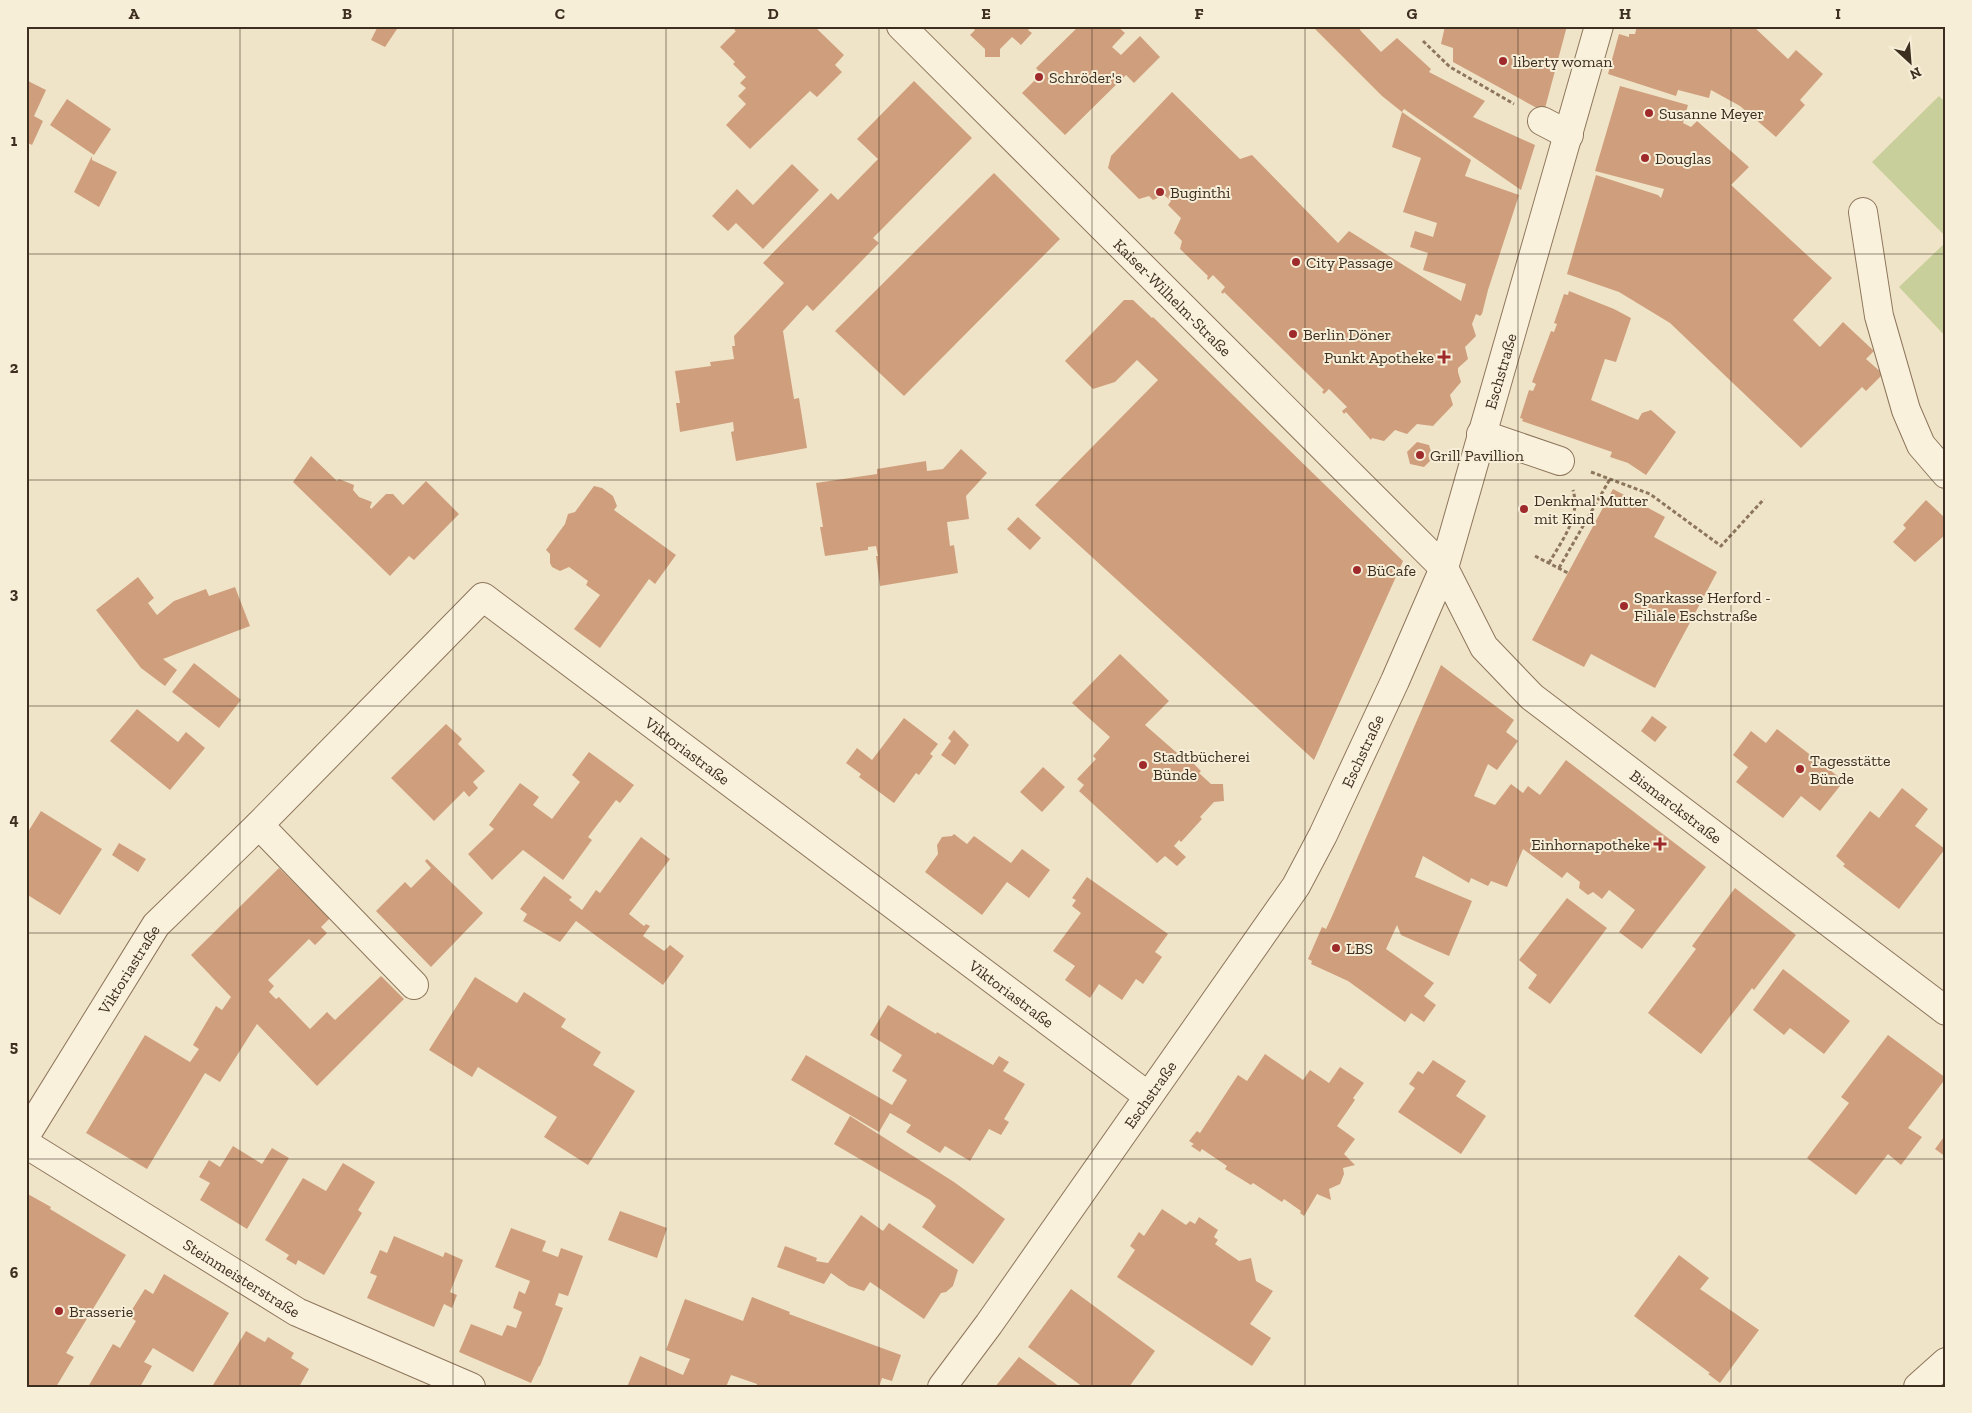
<svg xmlns="http://www.w3.org/2000/svg" width="1972" height="1413" viewBox="0 0 1972 1413" font-family="'Zilla Slab',serif">
	<style>
		.green { fill: #c9cf9b }
		.building { fill: #cf9f7d }
		.lines { fill: none; stroke-linecap: round; stroke-linejoin: round }
		.minor-casing { stroke: #8d765c; stroke-width: 30 }
		.path { stroke: #8d765c; stroke-width: 3; stroke-dasharray: 4 2.5; stroke-linecap: butt }
		.minor { stroke: #faf1dc; stroke-width: 28 }
		.grid { fill: none; stroke: #3d2e20; stroke-width: 1; stroke-opacity: 0.55 }
		.poi-dot { fill: #9e2a2b; stroke: #f7eed8; stroke-width: 2 }
		.labels { text-anchor: middle; stroke-width: 4; stroke-linejoin: round; paint-order: stroke }
		.poi-label { font-size: 16px; fill: #3d2e20; stroke: #f7eed8; text-anchor: start }
		.street-label { font-size: 16px; fill: #3d2e20; stroke: #f7eed8 }
		.neatline { fill: none; stroke: #3d2e20; stroke-width: 2 }
		.grid-label { font-size: 16px; text-anchor: middle; font-weight: bold; fill: #3d2e20 }
	</style>
	<rect width="100%" height="100%" fill="#f0e4c8"/>
	<g class="green">
		<path d="M1939,96l7,7v134l-74,-75z"/>
		<path d="M1946,242v95l-47,-50z"/>
	</g>
	<g class="building">
		<path d="M378,26h21l-14,21 -14,-7z"/>
		<path d="M738,26h76l30,29 -9,10 7,7 -25,25 -7,-6 -60,58 -24,-24 20,-21 -8,-8 8,-8 -6,-5 6,-6 -13,-13 2,-2 -15,-15 16,-16 -2,-1z"/>
		<path d="M971,26h61l-4,4 4,3 -11,12 -9,-8 -12,12v8h-15v-8l-15,-14 5,-5z"/>
		<path d="M1079,26h38l8,7 -13,14 9,8 19,-19 20,21 -26,26 -8,-8 -61,60 -43,-42 19,-19 -5,-6z"/>
		<path d="M1312,26h49l-1,4 21,22 16,-14 34,31 -2,3 56,29 -12,16 62,28 -14,45 -117,-81 -2,3 -20,-16z"/>
		<path d="M1445,26l28,2 1,-2h93l-23,86 -91,-50v-14l-12,-4z"/>
		<path d="M1637,26h116l35,33 8,-9 27,24 -23,26 5,5 -29,32 -36,-31 -29,-16 -2,8 -31,-8 -2,6 -68,-22 11,-40 10,3v-3h6z"/>
		<path d="M26,80l20,10 -12,26 9,5 -11,24 -6,-3z"/>
		<path d="M914,81l58,57 -99,100 6,5 -66,68 -6,-6 -24,26 11,68 5,-1 8,50 -71,13 -5,-29 3,-1 -1,-9 -53,10 -4,-29h4l-5,-32 36,-5 -1,-4 24,-3 -2,-13h3l-1,-10 50,-53 -21,-20 68,-70 7,7 40,-41 -21,-20z"/>
		<path d="M1620,86l68,19 -5,18 8,4 6,-6 52,46 -18,18 101,93 -39,42 27,27 23,-25 31,29 -8,8 17,15 -17,17 -4,-4 -61,61 -131,-125 -51,-31 -52,-18 29,-99 62,20 3,3 3,-9 -69,-18z"/>
		<path d="M1172,92l68,67 12,-4 86,88 11,-12 112,70 5,-17 -43,-14 5,-17 -18,-6 5,-16 18,6 4,-14 -34,-11 18,-54 -29,-11 10,-35 69,48 -6,16 54,19 -31,95 -6,24 -2,2 -4,-2 -4,10 4,12 -11,11 3,12 -10,9v4l3,10 -11,13 3,10 -20,21 -16,-2 -10,10 -12,-4 -11,11 -12,-3 -1,2 -25,-28 -2,2 -2,-3 5,-4 -18,-18 -5,5 -2,-2 2,-2 -100,-98 -1,2 -2,-2 4,-5 -12,-12 -5,5 -1,-2 1,-2 -28,-27 2,-8 -8,-8 7,-15 -13,-13 3,-4 -7,-6 -11,5 -4,-4 -10,3 -31,-31 3,-12z"/>
		<path d="M67,99l44,30 -17,26 -44,-30z"/>
		<path d="M92,156v4l25,12 -18,35 -25,-15z"/>
		<path d="M792,164l27,26 -56,59 -27,-26 -8,8 -16,-15 25,-27 16,16z"/>
		<path d="M994,173l66,66 -156,157 -69,-65z"/>
		<path d="M1569,291l45,18 17,9 -15,44 -11,-3 -14,41 47,20 4,-7 9,-3 25,22 -30,43 -18,-12 -18,-6 2,-5 -90,-31 1,-2 -3,-1 9,-28 4,1 3,-7 -4,-2 19,-51 3,1 3,-8 -3,-1 10,-29 4,1z"/>
		<path d="M1124,300h9l19,18 1,-1 250,244 -89,199 -279,-255 123,-125 -21,-20 -22,22 -22,7 -28,-28z"/>
		<path d="M1417,442l12,3 4,13 -9,9 -14,-3 -3,-12z"/>
		<path d="M961,449l26,24 -21,23 3,23 -22,3 3,24 4,-1 4,28 -78,13 -4,-30h2l-2,-10 -8,1v3l-43,6 -5,-29h3l-7,-44 61,-9v-5l49,-8 1,10 16,-2z"/>
		<path d="M311,456l26,25 2,-2 15,6 -1,5 6,7 13,5 -2,5 1,2 15,-15h7l10,11 23,-24 33,33 -45,46 -5,-4 -19,20 -97,-94z"/>
		<path d="M594,486l8,2 11,8 4,10 -3,4 62,45 -21,29 -6,-5 -49,69 -26,-19 26,-34 -14,-10 2,-4 -19,-14 -9,4 -8,-4 -2,-4v-9l-4,-4 19,-26 3,-10 7,-2z"/>
		<path d="M1613,489l52,28 -11,20 63,35 -62,116 -64,-34 -7,13 -52,-27z"/>
		<path d="M1926,500l20,19v15l-31,28 -22,-20 13,-14 -3,-3z"/>
		<path d="M1018,517l23,21 -11,12 -23,-21z"/>
		<path d="M138,577l16,21 -6,5 9,12 17,-14 32,-12 3,7 26,-9 15,39 -87,33 14,11 -12,16 -24,-18 -45,-58z"/>
		<path d="M1120,654l49,47 -24,24 39,34 2,-3 15,15 -2,2 12,11h12l1,17 -10,1 -14,15 2,2 -21,23 -2,-2 -5,6 12,11 -9,9 -12,-10 -8,7 -78,-72 5,-6 -7,-6 19,-20 -3,-3 17,-19 -38,-34z"/>
		<path d="M194,663l47,37 -22,28 -47,-36z"/>
		<path d="M1441,665l73,55 -8,12 12,9 -21,29 -9,-6 -14,32 21,9 16,-21 12,9 5,-7 12,9 26,-35 140,107 -64,82 -23,-17 16,-22 -26,-20 -7,9 -9,-7 -5,3 -9,-7 1,-6 -13,-10 -5,6 -39,-29 -16,38 -16,-6 -3,5 -17,-8 -2,5 -46,-27 -8,21 57,24 -23,55 -48,-21 -4,-10 -11,24 48,34 -10,13 12,9 -12,17 -13,-9 -6,9 -57,-41 -37,-17 1,-3 -4,-2 14,-32 4,2 7,-15z"/>
		<path d="M137,709l41,33 8,-10 19,16 -35,42 -60,-49z"/>
		<path d="M1652,716l15,11 -12,15 -14,-11z"/>
		<path d="M904,718l34,26 -8,10 3,2 -14,19 -3,-2 -22,30 -35,-26 2,-3 -15,-11 11,-15 15,12z"/>
		<path d="M446,724l16,15 -4,5 27,27 -12,11 5,6 -9,9 -5,-6 -30,30 -43,-43z"/>
		<path d="M1777,729l67,52 -24,30 -19,-15 -18,22 -47,-36 12,-15 -15,-12 18,-24 15,12z"/>
		<path d="M954,730l15,15 -14,20 -14,-10 10,-14 -3,-3z"/>
		<path d="M589,752l45,33 -14,18 -4,-3 -28,37 4,3 -29,40 -40,-30 -31,30 -24,-26 26,-25 -5,-4 31,-42 19,14 -6,8 19,14 28,-37 -8,-7z"/>
		<path d="M1043,767l22,20 -23,25 -22,-20z"/>
		<path d="M1902,788l26,21 -13,17 30,23 -46,60 -56,-43 2,-2 -9,-8 34,-45 9,7z"/>
		<path d="M41,811l61,38 -42,66 -34,-21v-59z"/>
		<path d="M954,834l13,10 7,-8 37,27 11,-14 28,21 -21,28 -22,-16 -25,33 -57,-43 13,-18 -1,-9 5,-8 10,-1z"/>
		<path d="M641,837l29,22 -41,55 15,12 2,-2 4,2 -7,10 21,15 6,-6 14,11 -21,29 -87,-64 -16,21 -37,-21 4,-7 -7,-5 24,-33 28,21 -3,3 13,10 14,-20 4,3z"/>
		<path d="M119,843l27,16 -8,13 -26,-17z"/>
		<path d="M427,859l56,54 -52,54 -55,-56 29,-29 6,6 20,-20 -6,-7z"/>
		<path d="M279,868l51,50 -9,9 6,6 -12,12 -6,-6 -41,41 6,6 -5,6 7,7 3,-2 31,32 17,-17 8,8 46,-44 23,23 -87,87 -60,-62 -37,58 -15,-9 -58,96 -61,-36 59,-98 45,27 9,-13 -6,-4 23,-39 6,4 9,-13 -40,-42z"/>
		<path d="M1087,877l81,57 -13,18 7,5 -19,27 -7,-5 -14,21 -23,-16 -9,14 -25,-18 10,-14 -22,-15 28,-38 -9,-7 4,-6 -4,-2z"/>
		<path d="M1735,888l61,47 -42,55 -2,-2 -51,66 -53,-41 48,-64 -4,-3z"/>
		<path d="M1567,898l40,30 -57,76 -22,-16 9,-13 -18,-15z"/>
		<path d="M1783,969l67,52 -26,33 -34,-26 -6,7 -31,-25z"/>
		<path d="M475,977l42,26 7,-11 42,27 -5,8 40,25 -8,13 42,26 -47,74 -44,-28 13,-20 -79,-50 -6,10 -43,-27z"/>
		<path d="M888,1005l48,29 1,-2 56,33 6,-9 10,6 -6,9 22,13 -21,35 5,3 -8,13 -12,-6 -19,32 -25,-15 -5,7 -34,-21 5,-7 -21,-12 -11,19 -88,-52 15,-25 86,50 15,-25 -15,-9 10,-16 -32,-20z"/>
		<path d="M1888,1035l58,43 -38,50 14,9 -21,28 -13,-11 -32,41 -49,-37 42,-55 -8,-6z"/>
		<path d="M1265,1054l38,26 7,-10 19,13 11,-16 24,16 -11,15 2,2 -18,26 18,13 -11,15 11,11 -12,3 1,6 -4,10 -11,5 2,11 -14,-6 -13,22 -4,-3 1,-2 -17,-12 -2,3 -29,-19 -2,2 -26,-16 2,-3 -25,-17 -2,3 -9,-6 3,-2 -5,-3 8,-10 3,2 38,-58 9,6z"/>
		<path d="M1433,1060l33,21 -10,15 30,20 -25,38 -63,-42 17,-24 -6,-4 9,-13 5,3z"/>
		<path d="M850,1116l104,66 51,37 -32,45 -51,-37 14,-21 -6,-6 -96,-56z"/>
		<path d="M1946,1134v23l-11,-8z"/>
		<path d="M233,1146l29,18 10,-16 17,10 -42,71 -47,-29 10,-17 -11,-6 10,-17 11,7z"/>
		<path d="M343,1163l32,19 -17,28 4,3 -38,62 -26,-15 -2,5 -10,-6 3,-4 -24,-15 38,-62 23,13z"/>
		<path d="M26,1193l25,14 -1,2 76,46 -60,98 8,4 -18,30h-30z"/>
		<path d="M1162,1209l24,16 4,-4 5,3 4,-7 19,13 -4,7 4,3 -3,4 24,17 12,-3 5,23 17,10 -23,33 21,14 -19,28 -135,-89 18,-27 -5,-4 9,-14 5,4z"/>
		<path d="M620,1211l47,17 -10,30 -49,-18z"/>
		<path d="M861,1215l22,16 6,-8 69,47 -5,16 -7,6 -5,1 -17,26 -54,-37 -6,9 -15,-5 -18,-13 -7,11 -47,-17 8,-21 32,12 -1,3 12,2z"/>
		<path d="M511,1228l35,13 -4,10 16,6 3,-9 22,8 -15,40 -9,-3 -4,12 8,3 -23,58h-1l-8,17 -72,-31 12,-28 31,12 5,-11 9,3 6,-16 -9,-4 6,-17 6,3 5,-13 -35,-14z"/>
		<path d="M394,1236l49,21 2,-5 18,8 -13,32 7,3 -5,13 -8,-4 -10,23 -67,-29 10,-22 -7,-3 10,-23 7,3z"/>
		<path d="M1679,1255l30,23 -9,11 59,41 -39,53 -12,-9 2,-1 -76,-57z"/>
		<path d="M164,1274l65,39 -36,59 -40,-24 -9,14 8,4 -12,21h-52l25,-43 7,4 16,-27 -8,-5 17,-27 8,5z"/>
		<path d="M1071,1289l84,62 -26,36h-46l-55,-40z"/>
		<path d="M752,1297l38,15 -1,2 112,41 -9,26 -10,-3 -3,9h-122v-3l-26,-9 -5,12h-99l13,-31 43,19 7,-16 -24,-9 19,-51 58,22z"/>
		<path d="M246,1331l19,11 3,-5 26,16 -3,5 18,11 -10,18h-84l-2,-2z"/>
		<path d="M1019,1357l41,30h-65z"/>
	</g>
	<g class="lines">
		<defs>
			<g id="minor">
				<path id="s1" d="M901,26l543,542 40,79 48,50 414,314"/>
				<path d="M1542,121l27,14"/>
				<path d="M1863,212l16,104 27,94 15,35 25,29"/>
				<path d="M1481,434l79,27"/>
				<path d="M259,825l155,160"/>
				<path id="s2" d="M26,1135l130,-210 103,-100 224,-228 665,499"/>
				<path id="s3" d="M26,1144l271,168 174,75"/>
				<path id="s4" d="M942,1387l47,-63 307,-438 27,-51 72,-154 49,-113 155,-542"/>
				<path d="M1918,1387l28,-25"/>
			</g>
		</defs>
		<use href="#minor" class="minor-casing"/>
		<g class="path">
			<path d="M1423,41l27,26 64,37"/>
			<path d="M1591,472l59,22 71,52 43,-47"/>
			<path d="M1535,556l33,17"/>
			<path d="M1549,563c13,-23 32,-46 24,-73"/>
			<path d="M1559,568l51,-89"/>
		</g>
		<use href="#minor" class="minor"/>
	</g>
	<path class="grid" d="M240,26v1361M453,26v1361M666,26v1361M879,26v1361M1092,26v1361M1305,26v1361M1518,26v1361M1731,26v1361M26,254h1920M26,480h1920M26,706h1920M26,933h1920M26,1159h1920"/>
	<g class="poi-dot">
		<circle cx="1503" cy="61" r="5"/>
		<circle cx="1039" cy="77" r="5"/>
		<circle cx="1649" cy="113" r="5"/>
		<circle cx="1645" cy="158" r="5"/>
		<circle cx="1160" cy="192" r="5"/>
		<circle cx="1296" cy="262" r="5"/>
		<circle cx="1293" cy="334" r="5"/>
		<path d="M1441.5 349.5h5v5h5v5h-5v5h-5v-5h-5v-5h5z"/>
		<circle cx="1420" cy="455" r="5"/>
		<circle cx="1524" cy="509" r="5"/>
		<circle cx="1357" cy="570" r="5"/>
		<circle cx="1624" cy="606" r="5"/>
		<circle cx="1143" cy="765" r="5"/>
		<circle cx="1800" cy="769" r="5"/>
		<path d="M1657.5 836.5h5v5h5v5h-5v5h-5v-5h-5v-5h5z"/>
		<circle cx="1336" cy="948" r="5"/>
		<circle cx="59" cy="1311" r="5"/>
	</g>
	<g class="labels">
		<g class="poi-label">
			<text x="1513" y="67">liberty woman</text>
			<text x="1049" y="83">Schröder's</text>
			<text x="1659" y="119">Susanne Meyer</text>
			<text x="1655" y="164">Douglas</text>
			<text x="1170" y="198">Buginthi</text>
			<text x="1306" y="268">City Passage</text>
			<text x="1303" y="340">Berlin Döner</text>
			<text x="1434" y="363" text-anchor="end">Punkt Apotheke</text>
			<text x="1430" y="461">Grill Pavillion</text>
			<text x="1534" y="506">Denkmal Mutter<tspan x="1534" dy="18">mit Kind</tspan></text>
			<text x="1367" y="576">BüCafe</text>
			<text x="1634" y="603">Sparkasse Herford -<tspan x="1634" dy="18">Filiale Eschstraße</tspan></text>
			<text x="1153" y="762">Stadtbücherei<tspan x="1153" dy="18">Bünde</tspan></text>
			<text x="1810" y="766">Tagesstätte<tspan x="1810" dy="18">Bünde</tspan></text>
			<text x="1650" y="850" text-anchor="end">Einhornapotheke</text>
			<text x="1346" y="954">LBS</text>
			<text x="69" y="1317">Brasserie</text>
		</g>
		<g class="street-label">
			<text dy="6" stroke="none"><textPath href="#s1" startOffset="384">Kaiser-Wilhelm-Straße</textPath></text>
			<text dy="6" stroke="none"><textPath href="#s4" startOffset="1169">Eschstraße</textPath></text>
			<text dy="6" stroke="none"><textPath href="#s2" startOffset="966">Viktoriastraße</textPath></text>
			<text dy="6" stroke="none"><textPath href="#s4" startOffset="764">Eschstraße</textPath></text>
			<text dy="6" stroke="none"><textPath href="#s1" startOffset="1106">Bismarckstraße</textPath></text>
			<text dy="6" stroke="none"><textPath href="#s2" startOffset="195">Viktoriastraße</textPath></text>
			<text dy="6" stroke="none"><textPath href="#s2" startOffset="1371">Viktoriastraße</textPath></text>
			<text dy="6" stroke="none"><textPath href="#s4" startOffset="359">Eschstraße</textPath></text>
			<text dy="6" stroke="none"><textPath href="#s3" startOffset="254">Steinmeisterstraße</textPath></text>
		</g>
	</g>
	<rect width="1972" height="1413" fill="none" stroke="#f7eed8" stroke-width="55"/>
	<g transform="translate(1910 62) rotate(154)" stroke="#f7eed8" stroke-width="4" paint-order="stroke">
	<path d="M0-4L9 19L0 12L-9 19Z" fill="#3d2e20"/>
	<text y="-8" font-size="14" font-weight="bold" text-anchor="middle" fill="#3d2e20">N</text>
	</g>
	<rect x="28" y="28" width="1916" height="1358" class="neatline"/>
	<g class="grid-label">
		<text x="134" y="19">A</text>
		<text x="347" y="19">B</text>
		<text x="560" y="19">C</text>
		<text x="773" y="19">D</text>
		<text x="986" y="19">E</text>
		<text x="1199" y="19">F</text>
		<text x="1412" y="19">G</text>
		<text x="1625" y="19">H</text>
		<text x="1838" y="19">I</text>
		<text x="14" y="146">1</text>
		<text x="14" y="373">2</text>
		<text x="14" y="599">3</text>
		<text x="14" y="825">4</text>
		<text x="14" y="1052">5</text>
		<text x="14" y="1278">6</text>
	</g>
</svg>
